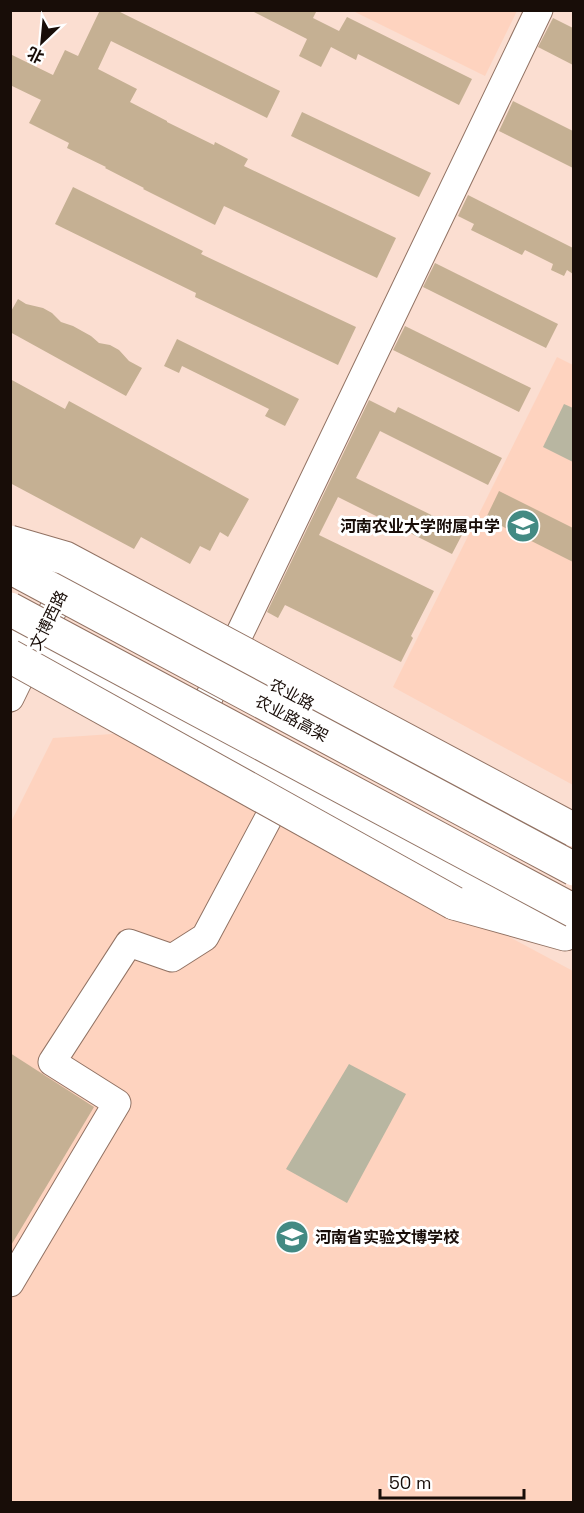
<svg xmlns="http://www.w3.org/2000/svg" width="584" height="1513" viewBox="0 0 584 1513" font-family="'Space Grotesk','Noto Sans SC',sans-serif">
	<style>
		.built { fill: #fed3bf }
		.green { fill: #b8b6a1 }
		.building { fill: #c5b093 }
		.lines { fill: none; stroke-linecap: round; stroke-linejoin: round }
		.minor-casing { stroke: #917263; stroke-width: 29 }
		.highway-casing { stroke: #917263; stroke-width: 35 }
		.minor { stroke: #fff; stroke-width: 27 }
		.highway { stroke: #fff; stroke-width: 33 }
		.highway-bridge-casing { stroke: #917263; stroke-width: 35; stroke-linecap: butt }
		.highway-bridge { stroke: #fff; stroke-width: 33 }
		.labels { text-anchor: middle; stroke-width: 6; stroke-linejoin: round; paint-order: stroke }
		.poi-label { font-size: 16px; font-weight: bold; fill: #180d08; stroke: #fff; text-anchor: end }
		.street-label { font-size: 16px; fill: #180d08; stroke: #fff }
	</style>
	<rect width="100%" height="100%" fill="#fbded1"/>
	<g class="built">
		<path d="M353,11l164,-1v1l-32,65z"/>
		<path d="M557,357l16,8v420l-180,-98z"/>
		<path d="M127,733l446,238v531h-562l-1,-678 43,-86z"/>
	</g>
	<g class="green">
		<path d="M564,404l9,4v54l-30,-15z"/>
		<path d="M349,1064l57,30 -59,109 -61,-34z"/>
	</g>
	<g class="building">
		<path d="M100,10h16l164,81 -13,27 -156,-77 -13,28 39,20 -7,13 37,19v1l47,23 1,-3 33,17 -4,7 152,72 -19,40 -153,-72 -9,19 -72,-36 1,-1 -39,-20 1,-1 -39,-19 2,-5 -40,-20 12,-23 -31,-15v-31l43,21 12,-25 13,6z"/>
		<path d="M250,10h67l-4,8 26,13 8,-14 125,62 -13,26 -101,-51 -2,6 -25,-13 -10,20 -22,-11 8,-17z"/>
		<path d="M553,18l20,10v37l-35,-18z"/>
		<path d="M513,101l60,30v37l-74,-37z"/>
		<path d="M302,112l129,61 -12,24 -128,-61z"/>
		<path d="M73,187l130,64 -2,3 155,73 -18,38 -143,-68 1,-4 -141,-69z"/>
		<path d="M468,195l105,53v26l-6,-4 -3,6 -13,-6 2,-6 -28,-14 -3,5 -51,-25 3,-6 -16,-8z"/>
		<path d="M435,263l123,61 -12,24 -123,-61z"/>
		<path d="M18,299l8,5 17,4 9,5 9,9 12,4 18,10 8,7 11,2 9,5 10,11 13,7 -16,28 -116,-64v-19z"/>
		<path d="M405,326l126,62 -12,24 -126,-62z"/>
		<path d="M177,339l122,60 -14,27 -20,-10 4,-7 -87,-43 -3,7 -15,-7z"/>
		<path d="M10,379l55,30 4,-8 180,98 -21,38 -8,-5 -10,19 -10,-5 -10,18 -49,-27 -7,12 -124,-66z"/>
		<path d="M369,400l26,13 3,-6 104,51 -14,27 -108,-54 -24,47 108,53 -12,23 -114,-57 -19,38 115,56 -23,45 2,2 -12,24 -116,-57 -7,13 -11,-6z"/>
		<path d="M499,491l74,37v34l-87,-44z"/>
		<path d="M10,1053l84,54 -84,140z"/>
	</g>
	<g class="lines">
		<defs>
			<g id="minor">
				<path d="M10,639l521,277"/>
				<path d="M10,698l60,-123"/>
				<path d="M191,735l348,-725"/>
				<path d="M10,1283l107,-180 -65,-41 77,-119 43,15 33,-21 71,-133"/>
			</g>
			<path id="highway" d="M454,903l111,31"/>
		</defs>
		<use href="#minor" class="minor-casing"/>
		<use href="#highway" class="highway-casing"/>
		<use href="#minor" class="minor"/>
		<use href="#highway" class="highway"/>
		<defs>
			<g id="highway-bridge">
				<path d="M10,542l55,16 509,272"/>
				<path d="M10,567l564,302"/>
				<path d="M10,609l564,302"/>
				<path d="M10,656l444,247"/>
			</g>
		</defs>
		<use href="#highway-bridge" class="highway-bridge-casing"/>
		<use href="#highway-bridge" class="highway-bridge"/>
	</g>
	<defs>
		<symbol id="school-disc" viewBox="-11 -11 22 22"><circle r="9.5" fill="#438a83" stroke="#fff"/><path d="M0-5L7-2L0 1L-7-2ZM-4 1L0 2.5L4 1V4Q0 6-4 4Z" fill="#fff"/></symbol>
	</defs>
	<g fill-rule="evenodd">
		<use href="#school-disc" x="504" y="507" width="38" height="38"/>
		<use href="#school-disc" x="273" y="1218" width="38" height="38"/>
	</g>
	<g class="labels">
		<g class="poi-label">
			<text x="500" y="532">河南农业大学附属中学</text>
			<text x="315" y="1243" text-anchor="start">河南省实验文博学校</text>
		</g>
		<g class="street-label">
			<text transform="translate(48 620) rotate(-64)" y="6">文博西路</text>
			<text transform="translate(292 694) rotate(28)" y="6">农业路</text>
			<text transform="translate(292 718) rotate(28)" y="6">农业路高架</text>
		</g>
	</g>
	<rect width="584" height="1513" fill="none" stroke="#180d08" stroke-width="24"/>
	<g transform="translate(42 42) rotate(206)" stroke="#ffffff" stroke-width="4.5" paint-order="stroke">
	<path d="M0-4.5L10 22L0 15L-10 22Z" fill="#180d08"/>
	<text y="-9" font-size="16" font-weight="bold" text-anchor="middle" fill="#180d08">北</text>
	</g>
	<path d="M380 1489v9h144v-9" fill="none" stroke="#180d08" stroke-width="3"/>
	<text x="389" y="1489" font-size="18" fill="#180d08" stroke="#ffffff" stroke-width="4.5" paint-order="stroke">50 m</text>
</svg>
